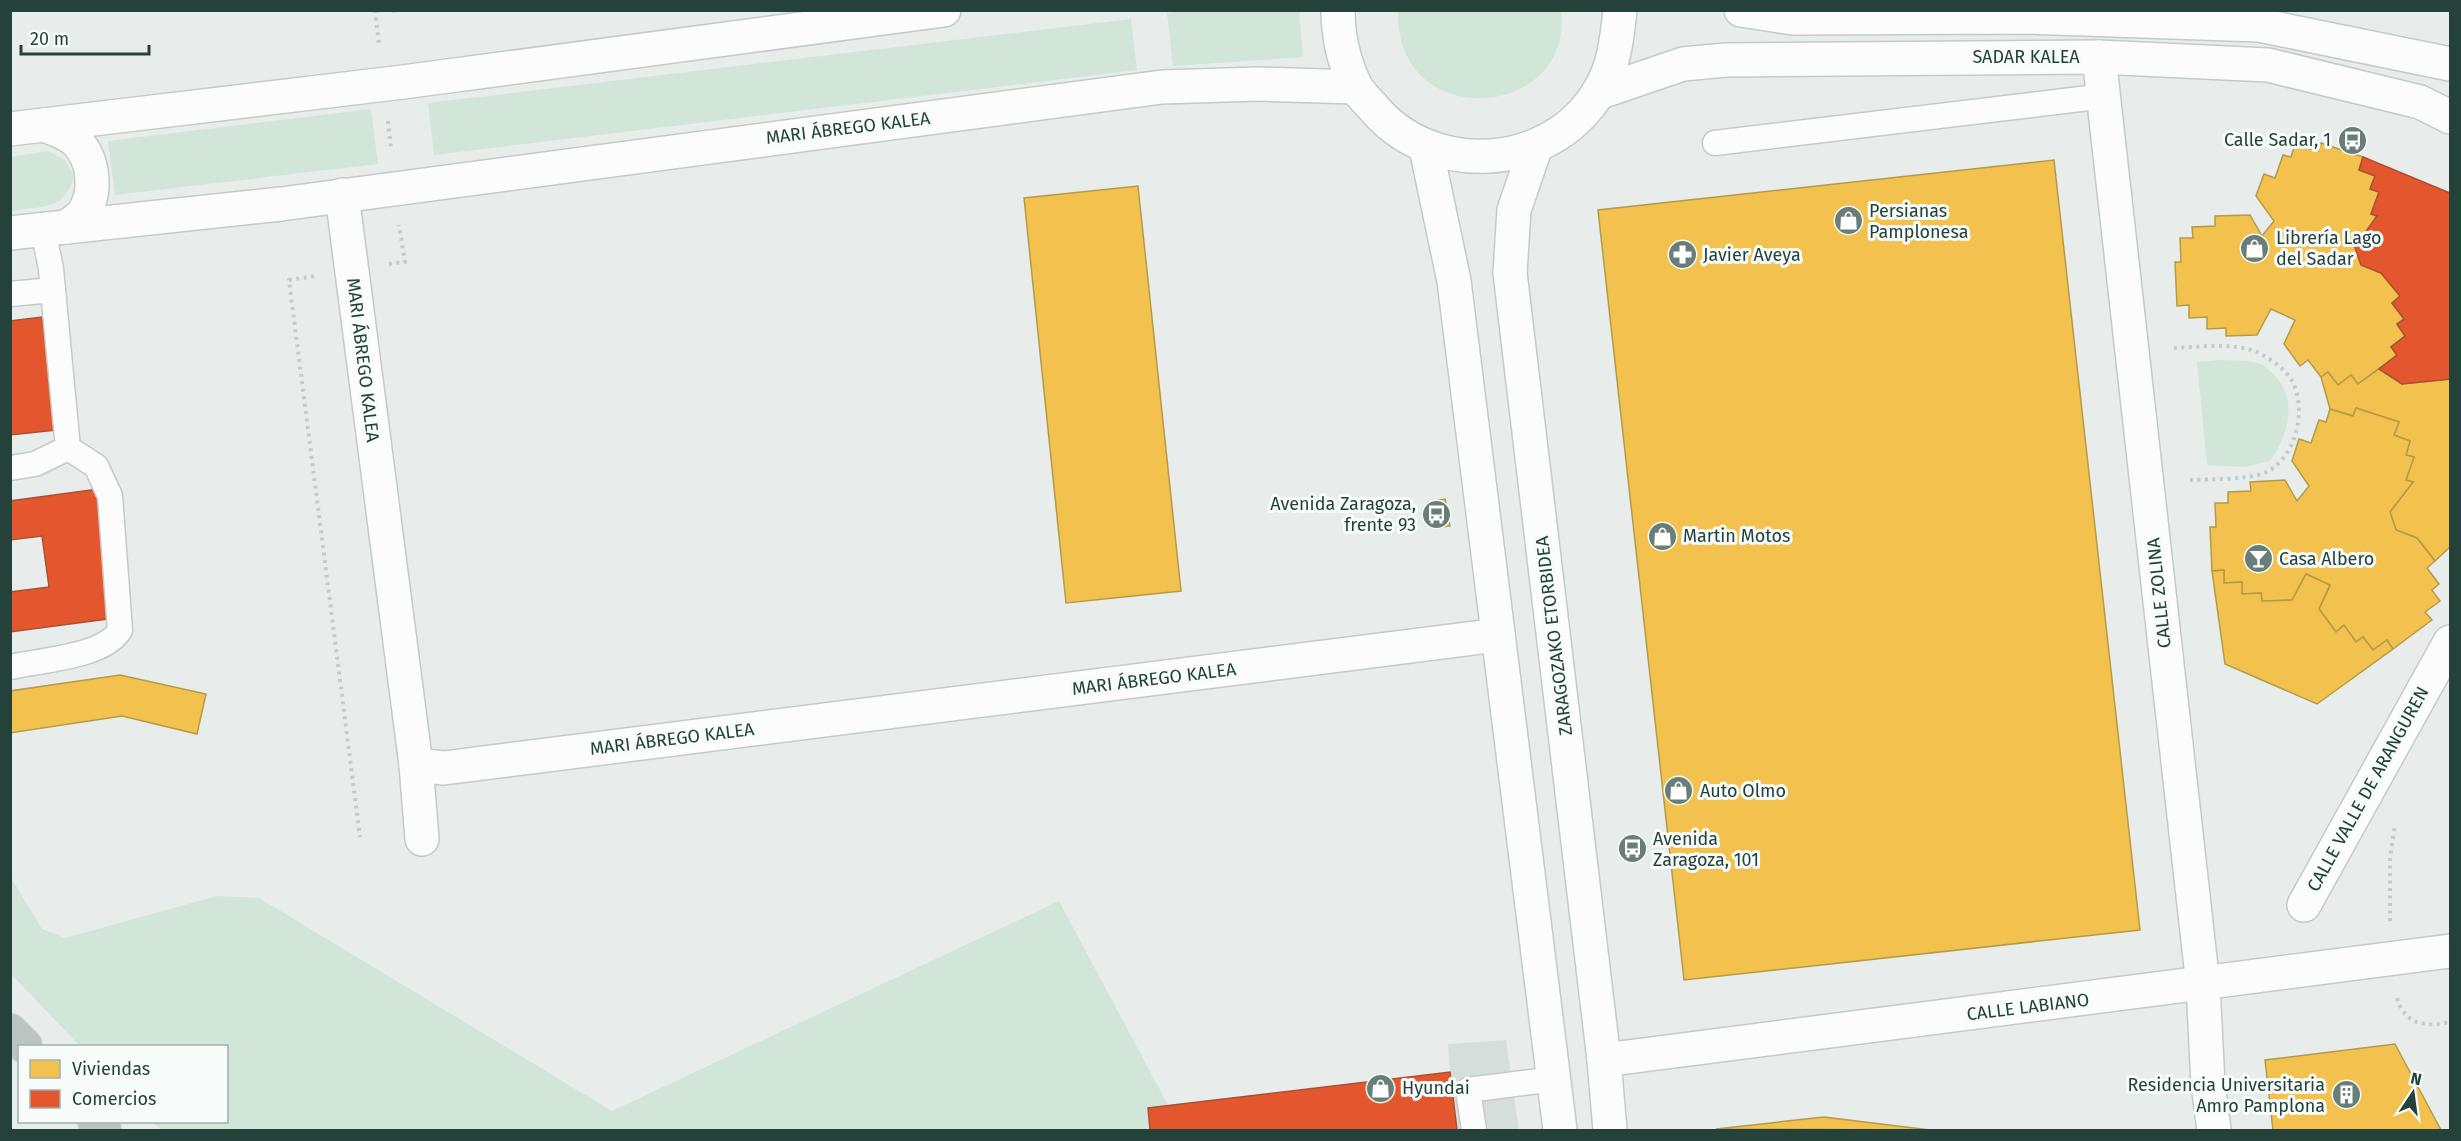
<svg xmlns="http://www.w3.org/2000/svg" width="2461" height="1141" viewBox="0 0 2461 1141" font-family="'Fira Sans',sans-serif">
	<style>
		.built { fill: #d6dedb }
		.green { fill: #d1e6d8 }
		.homes { fill: #f2c14e; stroke: #b49b48; stroke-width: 1.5 }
		.shops { fill: #e4572e; stroke: #aa5132; stroke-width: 1.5 }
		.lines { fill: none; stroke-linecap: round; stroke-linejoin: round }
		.lane-casing { stroke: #c5cac8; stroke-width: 27 }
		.street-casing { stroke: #c5cac8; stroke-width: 36 }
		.secondary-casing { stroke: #c3cbc8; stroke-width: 36 }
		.highway-casing { stroke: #c3ccc9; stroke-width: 36 }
		.path { stroke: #c3ccca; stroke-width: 4; stroke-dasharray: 3 4.5; stroke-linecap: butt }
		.lane { stroke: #fcfcfc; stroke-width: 24 }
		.street { stroke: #fcfcfc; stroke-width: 33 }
		.secondary { stroke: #fcfcfc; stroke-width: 33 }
		.highway { stroke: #bcc4c2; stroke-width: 33 }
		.labels { text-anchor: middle; stroke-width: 6; stroke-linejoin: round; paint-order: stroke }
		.street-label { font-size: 18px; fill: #24423a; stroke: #f7fbf9 }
		.poi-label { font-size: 18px; fill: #24423a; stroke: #f7fbf9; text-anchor: start }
	</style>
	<rect width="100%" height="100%" fill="#e8edeb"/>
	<path class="built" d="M1506,1040l13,90h-369l-2,-22 302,-36 -2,-28z"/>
	<g class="green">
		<path d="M1187,10l112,1 4,46 -130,9 -6,-53z"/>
		<path d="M1398,10l163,1c13,109 -167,124 -163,-1z"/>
		<path d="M1131,19l6,51 -703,85 -6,-52z"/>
		<path d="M371,109l7,55 -263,31 -7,-54z"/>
		<path d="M48,151l17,9 9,16c-9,35 -33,30 -63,35v-54z"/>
		<path d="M2219,360c12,1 31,-1 42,4 4,2 8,7 11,9 27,24 17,62 -2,88l-25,6 -38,-2 -10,-103z"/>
		<path d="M10,876l32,53 23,9 152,-42 42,2 353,213 447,-210 109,204 -20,3 2,22h-989l-9,-8h74v-76h-146l-69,-72z"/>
	</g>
	<g class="homes">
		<path d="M2321,143l42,14 -4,13 16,6 -5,13 9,3 -8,22 6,2 -22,31 6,18 20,8 19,23 -8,7 12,16 -7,5 8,12 -14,11 6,8 -39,29 -7,-9 -13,10 -10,-13 -7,5 -13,-17 -8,6 -16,-22 11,-24 -24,-11 -14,26 -31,1v-8l-19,1v-12l-18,1v-13l-12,1 -2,-44h6l-1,-24h13l-1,-11 23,-1v-10l35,-1 12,21 12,-15 -18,-25 8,-22 11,4 8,-23 8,2 4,-13 23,7z"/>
		<path d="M2054,160l86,770 -456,50 -86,-770z"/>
		<path d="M1138,186l43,405 -115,12 -42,-405z"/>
		<path d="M2379,369l23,15 48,-5v168l-15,14 -18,-23 -21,-8 -6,-18 23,-30 -7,-2 8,-23 -8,-2 4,-14 -16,-6 5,-13 -43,-14 -3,8 -23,-7 -9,-32 7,-5 10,13 13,-10 7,9z"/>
		<path d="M2356,408l43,14 -5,13 16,6 -4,14 8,2 -8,23 7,2 -23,30 6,18 21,8 18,23 -8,7 12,16 -7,6 8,11 -15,11 7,8 -39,29 -6,-9 -14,10 -10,-13 -7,5 -12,-17 -8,7 -17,-23 11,-24 -24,-11 -14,26 -30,1 -1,-8 -19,1v-12l-18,1v-13l-12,1 -2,-44h6l-1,-24h13v-11l23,-1 -1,-9 35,-2 12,21 12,-15 -17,-25 7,-22 12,4 8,-23 7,2 4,-13 23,7z"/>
		<path d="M1445,499l5,27 -13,2 -4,-27z"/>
		<path d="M2224,570v13l18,-1v12l19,-1 1,8 30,-1 14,-26 24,11 -11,24 17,23 8,-7 12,17 7,-5 10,13 14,-10 6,9 -76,55 -92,-40 -13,-93z"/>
		<path d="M120,675l86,19 -9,40 -75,-18 -112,17v-42z"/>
		<path d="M2395,1044l46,86h-168l-8,-70z"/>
		<path d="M1824,1117l106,13 -214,-1z"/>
	</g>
	<g class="shops">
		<path d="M2363,157l87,36v186l-48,5 -23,-15 18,-14 -6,-8 14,-11 -8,-12 7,-5 -12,-16 8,-7 -19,-23 -20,-8 -6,-18 22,-31 -6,-2 8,-22 -9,-3 5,-13 -16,-6z"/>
		<path d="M42,317l14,113 -46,5v-114z"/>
		<path d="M98,489l17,129 -105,14v-40l39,-5 -7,-51 -32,4v-39z"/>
		<path d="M1450,1072l7,58h-307l-2,-22z"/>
	</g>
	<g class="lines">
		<defs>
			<g id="lane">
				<path d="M1715,143l390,-47"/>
				<path d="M10,294l43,-4"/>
				<path d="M10,468l25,-4 33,-16 -17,-179 -8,-40"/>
				<path d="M10,667c31,-7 94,-10 110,-37l-10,-134 -14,-30 -28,-18"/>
				<path d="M1474,1130l-6,-40 87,-11"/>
			</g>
			<g id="street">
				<path d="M2099,57l104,928 5,99 6,46"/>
				<path d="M44,125c11,4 24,8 33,17 17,18 20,50 7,70 -4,6 -12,11 -18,15"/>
				<path d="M10,129l393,-47 541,-72"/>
				<path d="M342,195l74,570 28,3 1054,-133"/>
				<path d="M10,233l271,-29 881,-117 96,-3 97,3"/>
				<path d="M416,765l6,74"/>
				<path d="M2304,905l146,-263"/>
				<path d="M1604,1060l846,-109"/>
			</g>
			<g id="secondary">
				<path d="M1338,10c0,27 5,50 17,75 4,8 11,15 17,21 57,71 176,67 226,-13 16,-25 19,-54 22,-83"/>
				<path d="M1741,10l52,8 231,-1 235,8 191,39"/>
				<path d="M1598,93l85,-29 43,-4 373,-3 169,8 152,37 30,15"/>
				<path d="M1536,146l-22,64 -4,63 94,787 6,70"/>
				<path d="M1426,148l28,133 106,849"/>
			</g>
			<g id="highway">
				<path d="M10,1031l15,15"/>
				<path d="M95,1122l9,8"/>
			</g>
		</defs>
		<use href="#lane" class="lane-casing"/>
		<use href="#street" class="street-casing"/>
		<use href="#secondary" class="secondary-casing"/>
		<use href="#highway" class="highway-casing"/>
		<g class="path">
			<path d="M375,10l4,35"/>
			<path d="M394,10l1,2"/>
			<path d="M388,121l3,28"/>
			<path d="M389,264l16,-2 -6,-37"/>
			<path d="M314,276l-25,4 71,557"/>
			<path d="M2174,348c26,-1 57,-6 83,4 13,6 28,17 35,29 16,29 3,80 -28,92 -18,7 -53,6 -74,7"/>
			<path d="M2390,921v-63l5,-34"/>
			<path d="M2397,998c7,26 29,30 53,24"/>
		</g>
		<use href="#lane" class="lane"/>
		<use href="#street" class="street"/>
		<use href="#secondary" class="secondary"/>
		<use href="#highway" class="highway"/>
	</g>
	<defs>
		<symbol id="bus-disc" viewBox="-11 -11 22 22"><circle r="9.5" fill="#697e78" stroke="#f7fbf9"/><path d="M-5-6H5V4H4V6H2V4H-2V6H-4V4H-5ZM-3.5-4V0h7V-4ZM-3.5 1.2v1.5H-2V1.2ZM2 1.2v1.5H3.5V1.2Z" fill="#fff"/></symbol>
		<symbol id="shop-disc" viewBox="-11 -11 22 22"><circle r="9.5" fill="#697e78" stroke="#f7fbf9"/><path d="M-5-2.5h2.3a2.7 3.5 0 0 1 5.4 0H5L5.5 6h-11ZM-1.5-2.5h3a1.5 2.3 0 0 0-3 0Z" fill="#fff"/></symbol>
		<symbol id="pharmacy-disc" viewBox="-11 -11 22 22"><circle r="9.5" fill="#697e78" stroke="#f7fbf9"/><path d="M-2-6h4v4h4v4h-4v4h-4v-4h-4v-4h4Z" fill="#fff"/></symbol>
		<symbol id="bar-disc" viewBox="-11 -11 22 22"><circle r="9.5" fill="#697e78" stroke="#f7fbf9"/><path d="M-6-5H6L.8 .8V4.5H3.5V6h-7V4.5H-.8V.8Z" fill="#fff"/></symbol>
		<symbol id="building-disc" viewBox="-11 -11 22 22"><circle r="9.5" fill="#697e78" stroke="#f7fbf9"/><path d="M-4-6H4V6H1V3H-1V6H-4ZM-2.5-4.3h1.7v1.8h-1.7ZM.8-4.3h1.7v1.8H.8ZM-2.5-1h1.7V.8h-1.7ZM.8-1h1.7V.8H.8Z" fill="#fff"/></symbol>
	</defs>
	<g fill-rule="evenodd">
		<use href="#bus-disc" x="2336" y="124" width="33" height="33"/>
		<use href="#shop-disc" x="1832" y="204" width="33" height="33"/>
		<use href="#shop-disc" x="2238" y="232" width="33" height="33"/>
		<use href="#pharmacy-disc" x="1666" y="238" width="33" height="33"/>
		<use href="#bus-disc" x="1420" y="498" width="33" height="33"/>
		<use href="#shop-disc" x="1646" y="520" width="33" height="33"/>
		<use href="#bar-disc" x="2242" y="542" width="33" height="33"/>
		<use href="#shop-disc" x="1662" y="774" width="33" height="33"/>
		<use href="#bus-disc" x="1616" y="832" width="33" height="33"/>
		<use href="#shop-disc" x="1364" y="1072" width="33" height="33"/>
		<use href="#building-disc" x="2330" y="1078" width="33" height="33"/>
	</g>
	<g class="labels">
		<g class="street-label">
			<text x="2026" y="63">SADAR KALEA</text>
			<text transform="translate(848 128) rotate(-7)" y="6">MARI ÁBREGO KALEA</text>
			<text transform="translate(363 360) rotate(83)" y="6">MARI ÁBREGO KALEA</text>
			<text transform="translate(2159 593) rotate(-96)" y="6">CALLE ZOLINA</text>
			<text transform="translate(1554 636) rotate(-97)" y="6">ZARAGOZAKO ETORBIDEA</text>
			<text transform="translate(1154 679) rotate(-7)" y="6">MARI ÁBREGO KALEA</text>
			<text transform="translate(672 739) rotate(-7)" y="6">MARI ÁBREGO KALEA</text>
			<text transform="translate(2368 789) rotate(-61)" y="6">CALLE VALLE DE ARANGUREN</text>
			<text transform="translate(2028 1007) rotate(-7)" y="6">CALLE LABIANO</text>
		</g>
		<g class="poi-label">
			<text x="2331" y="146" text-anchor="end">Calle Sadar, 1</text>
			<text x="1869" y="217">Persianas<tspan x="1869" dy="21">Pamplonesa</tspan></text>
			<text x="2276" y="244">Librería Lago<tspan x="2276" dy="21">del Sadar</tspan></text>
			<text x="1703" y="261">Javier Aveya</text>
			<text x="1416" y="510" text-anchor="end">Avenida Zaragoza,<tspan x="1416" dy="21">frente 93</tspan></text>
			<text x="1683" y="542">Martin Motos</text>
			<text x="2279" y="565">Casa Albero</text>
			<text x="1700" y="797">Auto Olmo</text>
			<text x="1653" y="845">Avenida<tspan x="1653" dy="21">Zaragoza, 101</tspan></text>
			<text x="2325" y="1091" text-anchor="end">Residencia Universitaria<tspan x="2325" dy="21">Amro Pamplona</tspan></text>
			<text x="1402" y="1094">Hyundai</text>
		</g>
	</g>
	<rect width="2461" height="1141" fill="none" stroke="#24423a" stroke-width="24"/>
	<rect x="18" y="1045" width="210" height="78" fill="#f7fbf9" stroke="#a3b1ad" stroke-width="1.5"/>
	<rect x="30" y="1060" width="30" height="18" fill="#f2c14e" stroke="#a3b1ad" stroke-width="1.5"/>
	<text x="72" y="1075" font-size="18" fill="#24423a">Viviendas</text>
	<rect x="30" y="1090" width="30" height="18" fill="#e4572e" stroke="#a3b1ad" stroke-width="1.5"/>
	<text x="72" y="1105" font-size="18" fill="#24423a">Comercios</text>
	<g transform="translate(2413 1093) rotate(13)" stroke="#f7fbf9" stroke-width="4.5" paint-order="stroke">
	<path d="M0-4.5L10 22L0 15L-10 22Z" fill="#24423a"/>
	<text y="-9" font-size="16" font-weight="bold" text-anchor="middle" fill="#24423a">N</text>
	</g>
	<path d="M21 45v9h128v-9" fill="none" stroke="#24423a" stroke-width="3"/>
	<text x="30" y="45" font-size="18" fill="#24423a" stroke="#f7fbf9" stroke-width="4.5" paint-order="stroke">20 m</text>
</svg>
